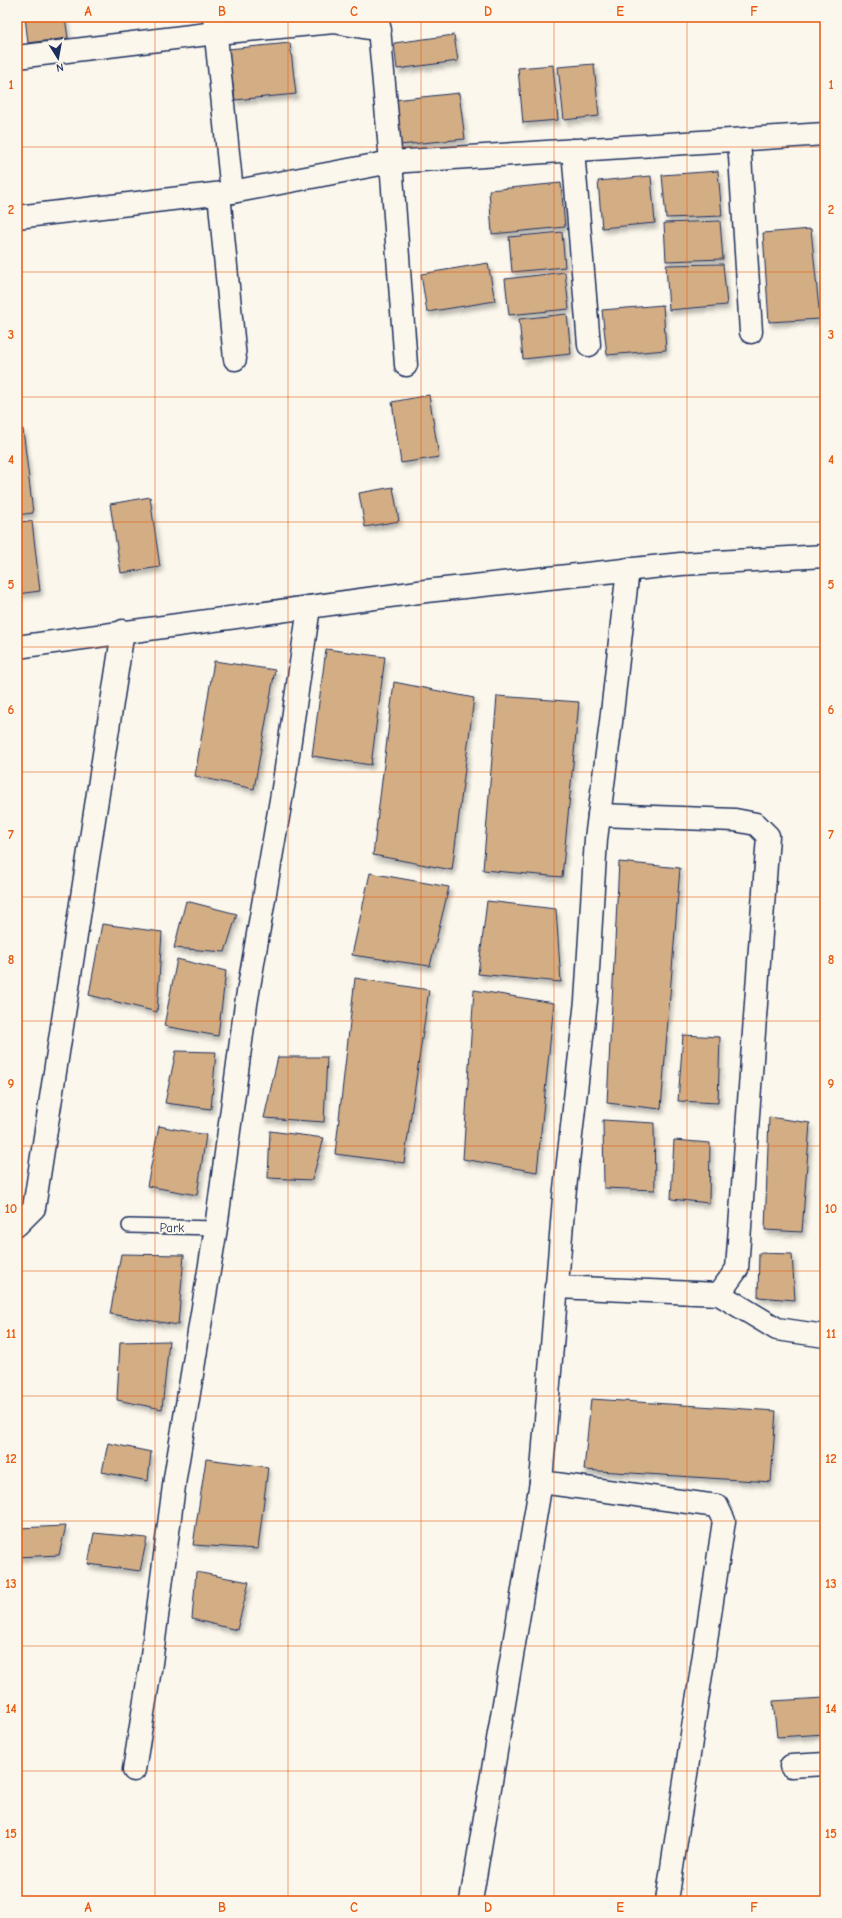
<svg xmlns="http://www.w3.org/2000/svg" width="842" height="1918" viewBox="0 0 842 1918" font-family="'Comic Neue',sans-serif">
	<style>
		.building { fill: #d3ad84; stroke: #1b2f5e; filter: url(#shadow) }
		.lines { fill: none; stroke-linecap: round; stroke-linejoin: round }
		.service-casing { stroke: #1b2f5e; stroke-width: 16 }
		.minor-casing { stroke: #1b2f5e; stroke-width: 25 }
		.tertiary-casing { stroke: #1b2f5e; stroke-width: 25 }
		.service { stroke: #fbf7ec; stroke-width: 13 }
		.minor { stroke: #fbf7ec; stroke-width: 22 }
		.tertiary { stroke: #fbf7ec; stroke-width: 22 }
		.grid { fill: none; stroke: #e8590c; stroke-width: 1; stroke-opacity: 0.55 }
		.labels { text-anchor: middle; stroke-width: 4; stroke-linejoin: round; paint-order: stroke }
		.street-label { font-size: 13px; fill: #1b2f5e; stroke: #fbf7ec }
		.neatline { fill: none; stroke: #e8590c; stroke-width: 1.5 }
		.grid-label { font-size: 13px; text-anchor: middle; font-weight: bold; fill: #e8590c }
	</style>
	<defs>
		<filter id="shadow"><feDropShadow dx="2.5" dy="4.5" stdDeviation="2" flood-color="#0004"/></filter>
	</defs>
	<rect width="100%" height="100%" fill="#fbf7ec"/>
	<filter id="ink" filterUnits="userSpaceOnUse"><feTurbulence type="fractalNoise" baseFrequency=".025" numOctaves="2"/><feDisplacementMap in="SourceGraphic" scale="8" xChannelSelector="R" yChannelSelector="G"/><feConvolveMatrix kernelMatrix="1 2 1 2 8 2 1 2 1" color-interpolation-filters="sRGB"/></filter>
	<g filter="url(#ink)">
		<g class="building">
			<path d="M25,17h40l3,21 -40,5z"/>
			<path d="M221,17h46l1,5 -46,5z"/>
			<path d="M454,35l4,26 -61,8 -3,-26z"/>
			<path d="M290,43l6,51 -61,6 -7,-51z"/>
			<path d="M594,64l5,52 -35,4 -6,-53z"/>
			<path d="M553,65l5,55 -35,3 -5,-55z"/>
			<path d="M459,93l6,46 -66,6 -5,-45z"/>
			<path d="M718,171l4,45 -56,2 -4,-43z"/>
			<path d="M651,176l4,47 -53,5 -4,-47z"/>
			<path d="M561,183l4,44 -73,7 -3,-44z"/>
			<path d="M720,221l3,38 -57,2 -2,-38z"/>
			<path d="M811,229l9,90 -51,3 -6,-89z"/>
			<path d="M562,232l3,35 -53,5 -3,-35z"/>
			<path d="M488,263l7,38 -68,11 -6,-38z"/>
			<path d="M723,264l4,41 -58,5 -3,-45z"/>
			<path d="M565,272l4,37 -60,6 -4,-36z"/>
			<path d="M663,305l3,45 -59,5 -5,-45z"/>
			<path d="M567,314l4,40 -48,5 -4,-40z"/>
			<path d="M429,395l10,62 -38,6 -9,-61z"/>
			<path d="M23,429l10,84 -16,2v-85z"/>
			<path d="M393,487l6,34 -34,6 -6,-34z"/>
			<path d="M150,497l10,70 -39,6 -11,-69z"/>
			<path d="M32,521l8,70 -23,3v-72z"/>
			<path d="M326,649l59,8 -14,108 -59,-9z"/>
			<path d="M214,661l61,9 -21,119 -59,-13z"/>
			<path d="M394,682l80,16 -22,172 -79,-15z"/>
			<path d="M497,696l82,6 -17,175 -79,-7z"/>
			<path d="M619,862l61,6 -19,241 -54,-6z"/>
			<path d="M370,873l79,14 -19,79 -78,-11z"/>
			<path d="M186,901l51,13 -12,38 -51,-4z"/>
			<path d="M487,901l69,8 5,73 -83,-8z"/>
			<path d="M102,924l60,8 -5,80 -68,-17z"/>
			<path d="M177,959l49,12 -8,65 -54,-10z"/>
			<path d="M355,978l74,12 -25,173 -69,-9z"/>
			<path d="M474,990l80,13 -17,169 -74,-13z"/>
			<path d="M683,1035l37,2 -2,66 -40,-2z"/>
			<path d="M176,1051l40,1 -5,57 -46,-6z"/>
			<path d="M278,1057h49l-3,65 -60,-4z"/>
			<path d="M769,1117l41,6 -8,109 -37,-2z"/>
			<path d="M603,1120l51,3 1,67 -51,-2z"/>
			<path d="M159,1126l47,9 -9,60 -50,-9z"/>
			<path d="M270,1131l54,7 -12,42 -44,-2z"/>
			<path d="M674,1140l36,3 -1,60 -38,-4z"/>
			<path d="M759,1253l33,1 3,46 -37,-3z"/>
			<path d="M121,1254l63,1 -6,70 -68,-11z"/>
			<path d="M169,1341l-7,68 -45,-9 3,-58z"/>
			<path d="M591,1399l185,12 -5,71 -187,-12z"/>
			<path d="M108,1443l43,9 -3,29 -46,-9z"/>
			<path d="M206,1459l62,8 -10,82 -65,-4z"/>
			<path d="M66,1526l-7,29 -42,2v-29z"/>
			<path d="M94,1533l53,5 -7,33 -52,-7z"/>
			<path d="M196,1572l53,10 -12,48 -45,-11z"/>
			<path d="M824,1698l1,36 -48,3 -4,-36z"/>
		</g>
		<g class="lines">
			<defs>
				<path id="service" d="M129,1226l87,2"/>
				<g id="minor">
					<path d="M214,17l18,175"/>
					<path d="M378,17l13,145 15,203"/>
					<path d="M17,57l199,-24 118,-11 46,8"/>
					<path d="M739,140l12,192"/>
					<path d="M573,150l16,195"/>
					<path d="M219,194l16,165"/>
					<path d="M17,217l215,-25 159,-30 434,-28"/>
					<path d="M628,569l-17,153 -15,117 -10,162 -22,197 -23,284 176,24 7,15 -57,380"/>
					<path d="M599,815l136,5 21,4 12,12 -31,433 -18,25"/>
					<path d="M17,1225l17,-17 89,-577"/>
					<path d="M556,1287l163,7 58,35 48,7"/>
					<path d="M791,1766l34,-2"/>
					<path d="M134,1770l17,-107 24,-185 41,-250 30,-224 38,-222 25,-175"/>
					<path d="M471,1901l70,-419"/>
				</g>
				<path id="tertiary" d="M17,647l409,-56 255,-27 144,-8"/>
			</defs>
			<use href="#service" class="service-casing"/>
			<use href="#minor" class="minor-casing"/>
			<use href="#tertiary" class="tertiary-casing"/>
			<use href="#service" class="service"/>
			<use href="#minor" class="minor"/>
			<use href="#tertiary" class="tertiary"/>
		</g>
	</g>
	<path class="grid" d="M155,17v1884M288,17v1884M421,17v1884M554,17v1884M687,17v1884M17,147h808M17,272h808M17,397h808M17,522h808M17,647h808M17,772h808M17,897h808M17,1021h808M17,1146h808M17,1271h808M17,1396h808M17,1521h808M17,1646h808M17,1771h808"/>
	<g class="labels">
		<g class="street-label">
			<text transform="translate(172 1227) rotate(1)" y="5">Park</text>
		</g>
	</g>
	<rect width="842" height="1918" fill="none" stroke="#fbf7ec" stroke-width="44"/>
	<g transform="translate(58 58) rotate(169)" stroke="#fbf7ec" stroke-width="3" paint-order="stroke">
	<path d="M0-3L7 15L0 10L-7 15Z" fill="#1b2f5e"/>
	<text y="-6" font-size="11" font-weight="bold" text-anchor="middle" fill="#1b2f5e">N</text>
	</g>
	<rect x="22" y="22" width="798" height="1874" class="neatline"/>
	<g class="grid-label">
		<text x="88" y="16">A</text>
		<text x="222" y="16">B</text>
		<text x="354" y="16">C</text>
		<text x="488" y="16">D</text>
		<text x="620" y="16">E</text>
		<text x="754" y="16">F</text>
		<text x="11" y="89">1</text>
		<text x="831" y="89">1</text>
		<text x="11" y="214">2</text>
		<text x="831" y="214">2</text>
		<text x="11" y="339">3</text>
		<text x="831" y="339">3</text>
		<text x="11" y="464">4</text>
		<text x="831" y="464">4</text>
		<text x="11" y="589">5</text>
		<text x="831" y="589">5</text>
		<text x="11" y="714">6</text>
		<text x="831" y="714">6</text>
		<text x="11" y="839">7</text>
		<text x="831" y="839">7</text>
		<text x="11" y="964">8</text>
		<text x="831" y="964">8</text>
		<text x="11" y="1088">9</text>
		<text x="831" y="1088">9</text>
		<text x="11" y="1213">10</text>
		<text x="831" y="1213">10</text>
		<text x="11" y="1338">11</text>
		<text x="831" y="1338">11</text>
		<text x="11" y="1463">12</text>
		<text x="831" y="1463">12</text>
		<text x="11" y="1588">13</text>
		<text x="831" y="1588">13</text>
		<text x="11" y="1713">14</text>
		<text x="831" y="1713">14</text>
		<text x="11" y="1838">15</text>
		<text x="831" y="1838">15</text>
		<text x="88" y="1912">A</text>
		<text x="222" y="1912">B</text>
		<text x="354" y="1912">C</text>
		<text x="488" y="1912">D</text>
		<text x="620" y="1912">E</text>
		<text x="754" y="1912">F</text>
	</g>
</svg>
